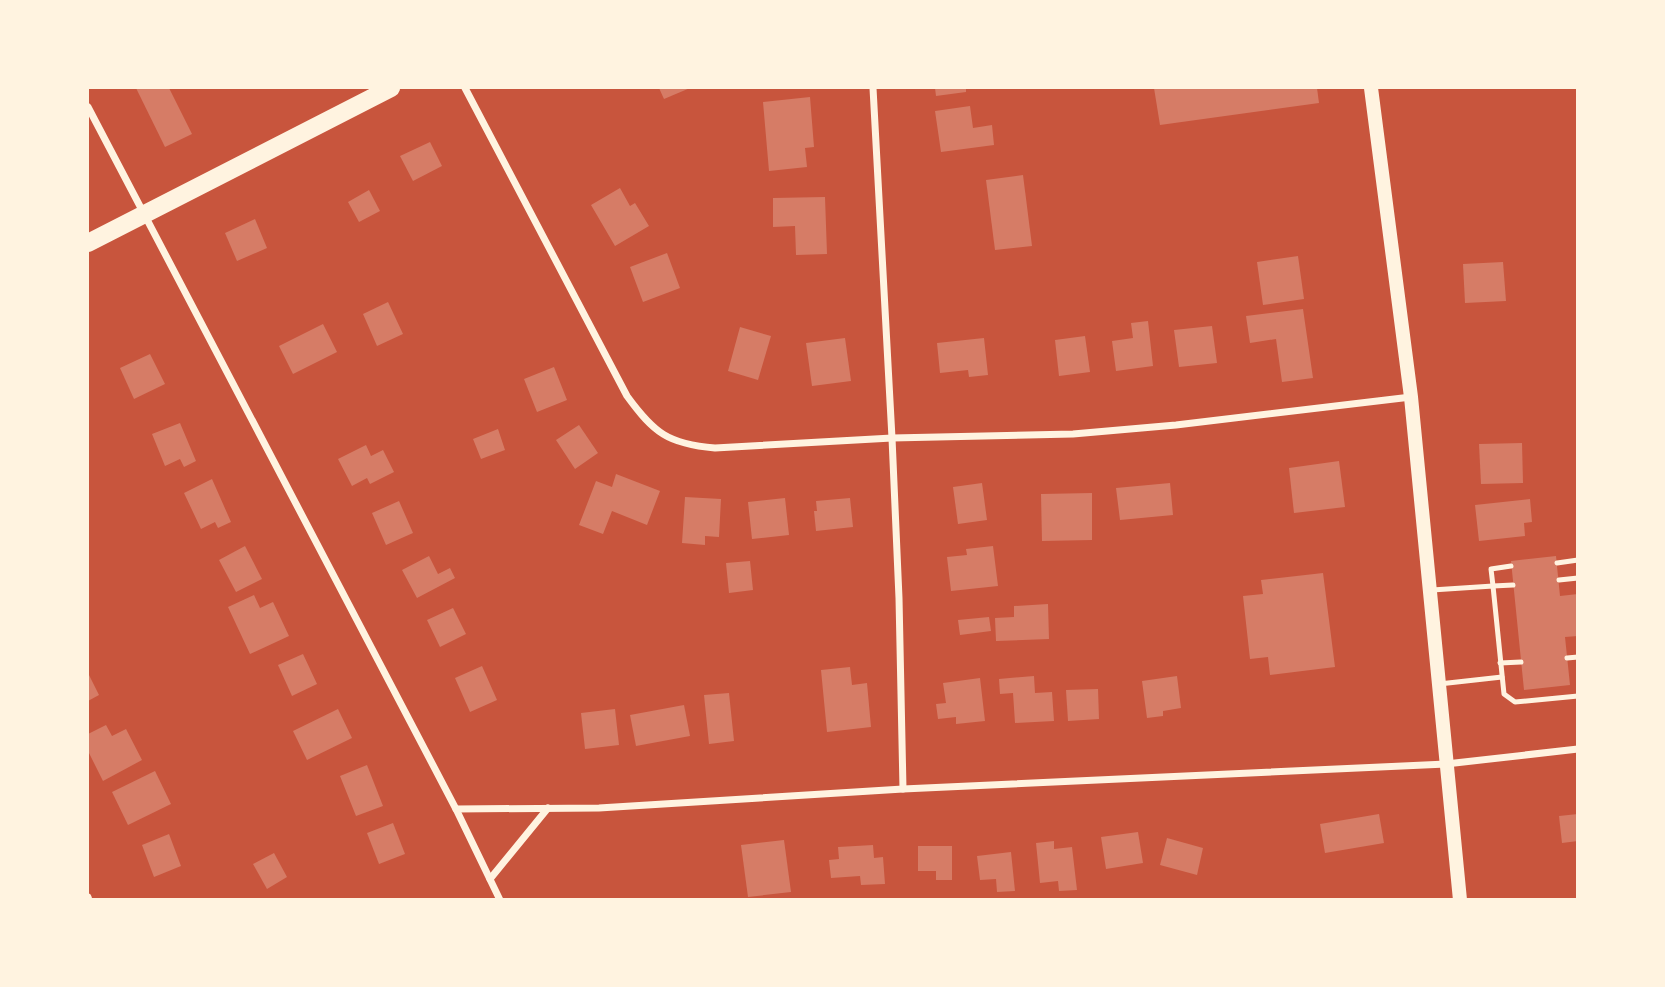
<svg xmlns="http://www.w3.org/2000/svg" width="1665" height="987" viewBox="0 0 1665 987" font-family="'Space Grotesk',sans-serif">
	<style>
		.building { fill: #d67c66 }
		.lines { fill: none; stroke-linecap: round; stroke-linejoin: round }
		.service { stroke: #fff3e0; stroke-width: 5 }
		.minor { stroke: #fff3e0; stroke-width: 7 }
		.secondary { stroke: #fff3e0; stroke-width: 14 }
		.primary { stroke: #fff3e0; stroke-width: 18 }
	</style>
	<rect width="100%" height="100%" fill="#c8553d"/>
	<g class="building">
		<path d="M136,88h33l23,46 -27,13z"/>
		<path d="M659,88h31l-26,11z"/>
		<path d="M935,88h31v4l-30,4z"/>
		<path d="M1154,88h163l2,15 -159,22z"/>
		<path d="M810,97l4,50 -9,1 2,19 -38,4 -6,-69z"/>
		<path d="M970,106l3,22 19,-3 2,20 -53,7 -6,-41z"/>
		<path d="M430,142l12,24 -29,15 -13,-25z"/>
		<path d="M1023,175l9,71 -37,4 -9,-70z"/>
		<path d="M620,188l10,18 5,-3 14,23 -34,20 -24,-41z"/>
		<path d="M369,190l11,21 -21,11 -11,-20z"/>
		<path d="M825,197l2,57 -31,1 -1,-29 -22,1v-29z"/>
		<path d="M255,219l12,29 -30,13 -12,-28z"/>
		<path d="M667,253l13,35 -37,14 -13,-35z"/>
		<path d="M1298,256l6,43 -41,6 -6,-43z"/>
		<path d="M1503,262l3,39 -41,2 -2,-39z"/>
		<path d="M388,302l15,32 -26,12 -14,-32z"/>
		<path d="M1303,309l10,69 -31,4 -6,-43 -26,4 -4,-27z"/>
		<path d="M1148,321l5,45 -37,5 -4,-30 21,-3 -2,-15z"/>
		<path d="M323,324l14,28 -44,22 -14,-28z"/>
		<path d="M1212,326l5,37 -38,4 -5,-37z"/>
		<path d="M740,327l31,9 -13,44 -30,-9z"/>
		<path d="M1085,336l5,36 -31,4 -4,-36z"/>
		<path d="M845,338l6,43 -39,5 -6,-43z"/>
		<path d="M984,338l4,37 -19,2 -1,-7 -28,3 -3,-30z"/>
		<path d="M150,354l15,30 -31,15 -14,-31z"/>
		<path d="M554,367l13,33 -30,12 -13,-33z"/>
		<path d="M180,423l16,38 -12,6 -4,-8 -15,7 -13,-32z"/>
		<path d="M579,425l19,28 -23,16 -19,-29z"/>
		<path d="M498,429l7,21 -24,9 -8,-20z"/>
		<path d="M1522,443l1,40 -42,1 -2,-40z"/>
		<path d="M366,445l5,11 12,-6 11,22 -24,12 -3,-6 -15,8 -14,-27z"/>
		<path d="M1339,461l6,46 -51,6 -5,-45z"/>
		<path d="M616,474l44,17 -13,34 -35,-14 -9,23 -24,-9 17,-44 16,6z"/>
		<path d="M212,479l19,43 -13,6 -3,-6 -14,7 -17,-36z"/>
		<path d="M982,483l5,37 -29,4 -5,-37z"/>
		<path d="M1170,483l3,32 -53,5 -4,-32z"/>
		<path d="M1092,493v47l-50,1 -1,-47z"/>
		<path d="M685,497l36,2 -2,38 -14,-1v9l-23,-2z"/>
		<path d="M785,498l4,37 -37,4 -4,-37z"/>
		<path d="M850,498l3,29 -37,4 -2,-20h3l-1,-10z"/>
		<path d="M1530,499l2,23 -8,1 1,13 -46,5 -4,-36z"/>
		<path d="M399,501l14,32 -27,12 -14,-32z"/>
		<path d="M245,546l17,33 -26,13 -17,-32z"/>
		<path d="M993,546l5,40 -47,5 -4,-34 20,-2 -1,-6z"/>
		<path d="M429,556l9,18 12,-6 5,10 -38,20 -15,-28z"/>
		<path d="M1556,556l4,40 18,-2v42l-13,1 5,48 -46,5 -13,-129z"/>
		<path d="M750,561l3,29 -24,3 -3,-30z"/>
		<path d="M1323,573l12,94 -65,8 -2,-18 -18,2 -7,-63 20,-2 -2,-14z"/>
		<path d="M254,595l6,13 13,-6 16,34 -39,18 -22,-47z"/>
		<path d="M1048,604l1,35 -53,2 -1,-23 19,-1v-11z"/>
		<path d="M453,608l13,26 -26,13 -13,-27z"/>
		<path d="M989,617l2,14 -31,4 -2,-15z"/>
		<path d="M303,654l14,30 -25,12 -14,-31z"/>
		<path d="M482,666l15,34 -27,12 -15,-34z"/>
		<path d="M850,667l2,18 15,-2 4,44 -44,5 -6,-62z"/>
		<path d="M88,673l11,22 -11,6z"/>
		<path d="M1034,676l1,17 17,-1 2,29 -39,2 -2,-30 -13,1 -1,-15z"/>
		<path d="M1177,676l4,32 -18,3v5l-16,2 -5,-37z"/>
		<path d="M980,678l5,43 -29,3v-7l-18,2 -2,-15 10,-1 -3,-20z"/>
		<path d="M1098,689l1,30 -31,2 -2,-31z"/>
		<path d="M729,693l5,48 -25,3 -5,-49z"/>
		<path d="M684,705l6,31 -54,10 -6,-31z"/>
		<path d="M338,709l14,29 -45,22 -14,-29z"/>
		<path d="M615,709l4,36 -34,4 -4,-36z"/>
		<path d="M106,725l6,11 14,-7 16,31 -39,21 -15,-30v-17z"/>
		<path d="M367,765l16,41 -27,10 -16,-40z"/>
		<path d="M155,771l16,33 -43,21 -16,-33z"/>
		<path d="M1379,814l5,29 -59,10 -5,-29z"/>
		<path d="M1578,814v27l-16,2 -3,-27z"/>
		<path d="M393,823l12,31 -26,10 -12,-31z"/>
		<path d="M1138,832l5,31 -37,6 -5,-32z"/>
		<path d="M169,834l12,32 -27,11 -12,-32z"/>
		<path d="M1167,838l36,10 -6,27 -37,-10z"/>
		<path d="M784,840l7,52 -43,5 -7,-52z"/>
		<path d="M1054,841v8l18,-2 5,43 -18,1 -1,-10 -18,2 -4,-40z"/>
		<path d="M873,845l1,13 9,-1 2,27 -24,1 -1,-9 -29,2 -2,-18 10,-1 -1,-12z"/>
		<path d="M918,846h34v34h-16v-9h-18z"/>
		<path d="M1011,852l4,39 -18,1 -1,-13 -16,1 -3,-24z"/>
		<path d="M274,853l13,24 -20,12 -14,-25z"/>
	</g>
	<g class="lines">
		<g class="service">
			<path d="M1557,563l21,-3"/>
			<path d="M1511,566l-20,3 2,17 20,-1"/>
			<path d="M1559,580l19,-2"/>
			<path d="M1432,590l61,-4 11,108 11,8 63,-6"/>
			<path d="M1567,658l11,-1"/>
			<path d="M1500,663l21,-1"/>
			<path d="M1439,684l63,-7"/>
		</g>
		<g class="minor">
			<path d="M465,88l162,308c27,37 41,48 88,52l177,-10 181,-4 103,-9 235,-28"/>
			<path d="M873,88l19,350 7,160 4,191"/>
			<path d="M88,107l368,702 44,91"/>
			<path d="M456,809l143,-1 304,-19 543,-25 132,-15"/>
			<path d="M490,879l58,-71"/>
			<path d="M88,897l1,3"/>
		</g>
		<path class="secondary" d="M1371,88l40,309 49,503"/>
		<path class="primary" d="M88,243l303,-155"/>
	</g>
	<rect width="1665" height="987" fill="none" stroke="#fff3e0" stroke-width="178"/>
</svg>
